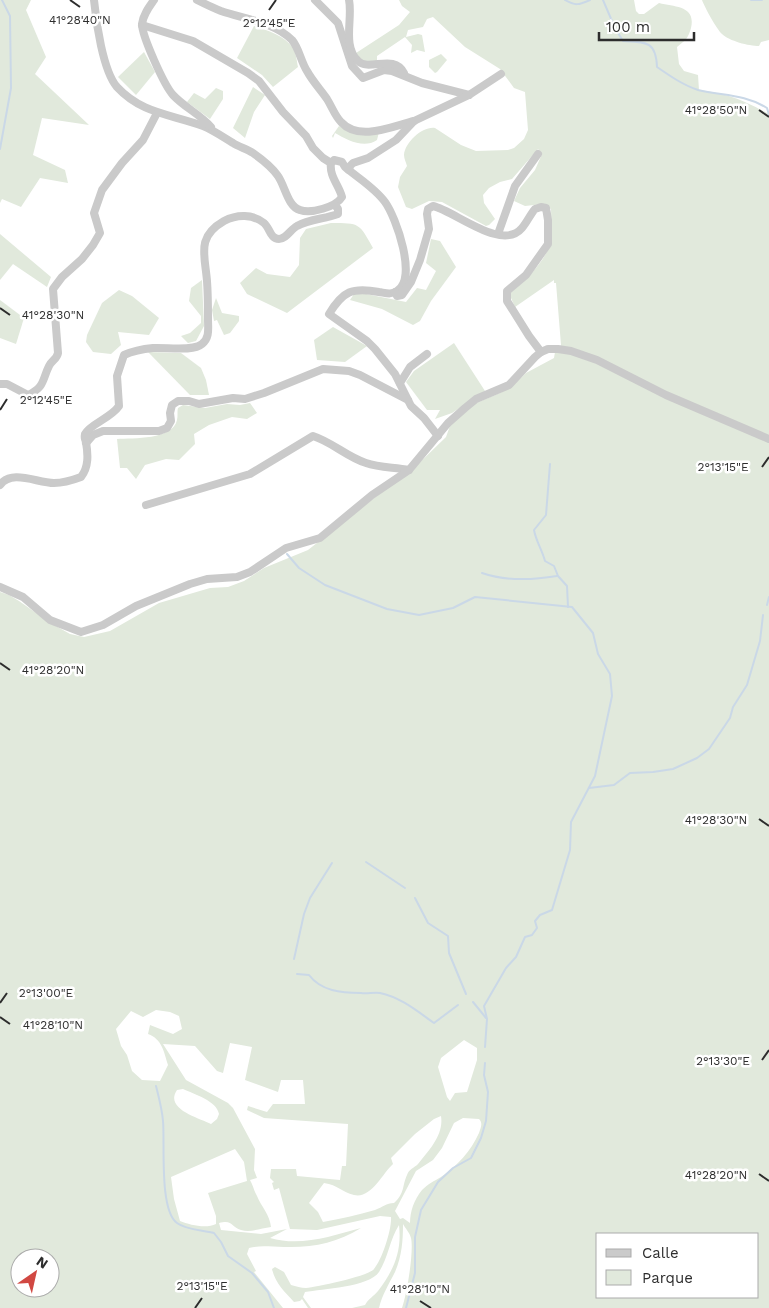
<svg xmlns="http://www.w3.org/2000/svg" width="769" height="1308" viewBox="0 0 769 1308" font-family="'Work Sans',sans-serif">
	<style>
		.green { fill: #e1e9dc; fill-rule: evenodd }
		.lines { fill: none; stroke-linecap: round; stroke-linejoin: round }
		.stream { stroke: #cad8e7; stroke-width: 2 }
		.minor { stroke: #cacaca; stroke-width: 8 }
		.ticks { fill: none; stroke: #2d2d2d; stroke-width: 2 }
		.ticks-label { font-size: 12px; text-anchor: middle; fill: #2d2d2d; stroke: #fff; stroke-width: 5; stroke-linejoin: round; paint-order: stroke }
	</style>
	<rect width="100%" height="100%" fill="#fff"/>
	<g class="green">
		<path d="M0,0h31l-5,10 20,47 -11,17 54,51 -47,-7 -9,37 32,15 3,13 -28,-5 -19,29 -19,-8 -2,4z"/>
		<path d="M399,0h235l2,11 3,3h5l15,-11c17,4 37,3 32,25 -1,4 -4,12 -8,14 -2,2 -4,3 -6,5l2,17 5,7 14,4 1,15c30,4 44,10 70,24v1194h-367c5,-14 12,-57 9,-70 -1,-5 -6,-10 -8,-14 0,16 -1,32 -8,48 -6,12 -13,23 -16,36h-27l13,-3c3,-6 9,-9 13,-14 16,-21 24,-40 21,-66 -9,14 -11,33 -20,47 -10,15 -57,17 -74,20l-2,5 8,11h-3l-6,-9 -2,2 -6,1c-9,-10 -19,-19 -22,-33l3,-2 9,5 7,13c5,1 10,3 15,3 11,-1 63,-12 68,-19 8,-9 18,-40 17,-52l-11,-1 -63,14 -27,-1 -11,-41 -5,2 -2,-7 2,-1 -4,-4 1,-9h25l1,7 43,4 2,-14h4l2,-42 -84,-6 -17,-8 1,-4 19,6 6,-8h32l-2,-24h-22l-3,12 -33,-12 7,-33 -22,-4 -7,30 -6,-2 -22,-25 -32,-2 23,36 42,23 5,5 22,41 -1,21 3,8 -7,2c3,5 4,11 7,16 4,10 13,19 14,31 -10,1 -20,6 -30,3 -10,-3 -8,-11 -22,-7l2,7 40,4 26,-5 -17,9c31,9 61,-2 91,-10 -24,15 -49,20 -77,19 -13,0 -23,-2 -35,1l-2,6 9,17 -2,1 29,36h-283v-716l9,3 10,6 30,21 21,12 14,3 26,-6 49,-28 51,-15 18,-1 16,-6 20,-13 44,-18 80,-63 21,-14 37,-36 5,-14 23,-19 26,-11 12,-7 14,-13 28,-15 1,-6 6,-7 -5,-62h-2v-3l-39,27 -4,-9v-6c14,-11 37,-33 40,-52 2,-9 0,-21 0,-31l-8,-5 -18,2 -11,-5 6,-13 15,-18 7,-16 -4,-5 -26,30 -12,3 -11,6 -6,7 1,8 11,16 -6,6 -3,1 -44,-24 -13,-1 -17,8 -6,-2 -8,-20 2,-10 7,-11c-1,-4 -3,-7 -3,-11 1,-13 19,-29 31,-27l26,17 15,6 32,-1 6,-2 10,-9 4,-9 -3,-38 -11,-4 -14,-19 -35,-22 -32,-30 -6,2 -4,8 -15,3 -2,7 12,-3 4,1 3,17 -8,-2 -6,3 1,-8 -7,-8 -28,19v5l-15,1 -6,-9 43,-28 11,-13 -8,-6zM156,1010l14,2 9,4 3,13 -9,5 -23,-9 -2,9c14,5 16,18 20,31l-8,16 -18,-1 -10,-9 -5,-16 -6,-9 -5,-17 15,-18 12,6zM464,1040l13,8v12l-10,32 -12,1 -5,8 -3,-4 -9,-30 3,-9zM183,1089c11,5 34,12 36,25l-2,5 -6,5c-12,-6 -47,-15 -34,-34zM441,1116c3,19 -12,34 -23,48 -4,4 -9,5 -11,11 -5,11 -2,18 -13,28 -8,0 -11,4 -19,7 -17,5 -35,9 -52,12l-5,-10 -9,-9 15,-20c14,2 18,9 30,12 17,4 28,-21 39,-31l-2,-6 24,-24 19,-15zM463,1118l16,1c4,4 2,8 0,14 -8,18 -22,33 -38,44 -7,4 -13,7 -19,13 -8,10 -12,21 -12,33l-7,-5 -3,1 -5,-8 21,-40 17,-11 9,-12 12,-25zM235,1149l9,13 3,19 -39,12 8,23v8c-10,5 -26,1 -36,-3l-6,-22 -3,-22zM598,1234h160v63h-160zM20,1258h30v30h-30z"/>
		<path d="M702,0h67v40l-8,2 -2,4c-10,0 -30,-5 -37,-12 -6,-6 -17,-26 -20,-34z"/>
		<path d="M254,26c13,4 31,10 39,22 3,5 4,14 5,19l-25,20 -11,-12 -25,-17z"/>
		<path d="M144,52l11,20 -19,23 -18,-18z"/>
		<path d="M441,54l6,6 -10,12 -2,1 -6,-6v-7z"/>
		<path d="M253,87l12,8 -11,17 -9,26 -12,-10z"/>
		<path d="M216,88l7,3v8l-13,20 -23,-17 7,-9 11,6z"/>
		<path d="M339,126l9,4 31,2 -2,8c-13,9 -30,0 -42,-7l-2,5 -1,-2z"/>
		<path d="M331,223c29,0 28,0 42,25l-86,65 -40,-19 -7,-11 16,-15 11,6 23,3 9,-12 1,-27 6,-9z"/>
		<path d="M0,234l51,43 -4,10 -34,-23 -13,16z"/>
		<path d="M431,239l9,2 16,26 -25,34 -11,20 -7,4 -31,-16 -32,-9 4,-6 7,-1 45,9 11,-14 9,2 10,-19 -10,-8z"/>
		<path d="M202,280l2,46 -8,15 -8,2 -7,-7 9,-3 11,-10v-7l-12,-15 2,-13z"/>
		<path d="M119,290l13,6 27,22 -10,17 -31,-3 3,13 -10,9 -18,-2 -7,-10 1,-7 15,-32z"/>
		<path d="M216,298l6,15 17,3v5l-9,12 -6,2 -7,-15 -3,1 -2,-11z"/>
		<path d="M0,300l24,18 -8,26 -16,-6z"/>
		<path d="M333,327l34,19 -22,16 -28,-2 -3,-20z"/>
		<path d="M454,343l31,48 -33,22 -17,6 5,-9h-13l-21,-28 8,-11z"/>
		<path d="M148,352l33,1 20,15 5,12 3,15h-19z"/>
		<path d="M250,403l7,10 -10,6 -15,-2 -23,8 -15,9 1,10 -16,16 -13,-1 -21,6 -9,14 -9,-11h-7l-3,-29c16,-1 56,1 60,-19 1,-4 0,-9 1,-12l5,-3 22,3 22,-4 13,1z"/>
	</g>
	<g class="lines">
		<g class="stream">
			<path d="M565,0c10,6 14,5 25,0"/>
			<path d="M603,0l12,28 8,13c23,1 33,0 34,26 13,9 26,18 41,23 25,6 46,4 69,18l2,7"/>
			<path d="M751,0h11"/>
			<path d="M0,149l11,-61 -1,-72 -8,-16"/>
			<path d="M550,464l-4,51 -12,15c2,11 8,20 11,31l9,5 4,10 9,10 1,21"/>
			<path d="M287,554l12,14 26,17 62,24 32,6 34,-7 22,-11 97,10 21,26 5,21 12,20 2,22 -17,80 -24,46 -1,28 -18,60 -12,5 -5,6 2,7 -5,7 -7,2 -9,20 -10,11 -22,38 3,13 -2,28"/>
			<path d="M482,573c23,8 51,7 75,3"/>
			<path d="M767,605l2,-8"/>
			<path d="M589,788l25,-3 16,-12 23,-1 20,-3 24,-11 12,-9 21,-31 3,-11 14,-22 13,-44 3,-26"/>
			<path d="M366,862l39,26"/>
			<path d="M415,898l13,25 20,13 1,17 17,41"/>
			<path d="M294,959l10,-45 6,-16 22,-35"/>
			<path d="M297,974l12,1c12,16 32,18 52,18 6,1 13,-1 19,0 20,4 37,18 54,30l24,-18"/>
			<path d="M473,1002l13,16"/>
			<path d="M156,1086c3,12 6,23 7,35 2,22 -4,89 14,102 9,7 26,7 37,10l7,9 7,14 24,17 16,19 6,16"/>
			<path d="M406,1308l9,-35v-36l6,-27 17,-28 15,-14 18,-10 10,-20 5,-17 2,-29 -4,-17 1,-12"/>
		</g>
		<g class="minor">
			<path d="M94,0c2,22 9,71 23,87 25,27 54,27 86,39 10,4 20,11 30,17 6,4 14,6 20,10 10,7 19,14 25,23 7,10 10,31 22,34 11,4 36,-3 42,-13 -3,-12 -13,-21 -11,-34l3,-3 8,2 3,5c13,11 30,21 40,35 11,15 33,77 12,89 -6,4 -11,2 -18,1 -27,-5 -36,-1 -50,22l38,27 8,8 20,25 16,32 13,12 14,18"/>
			<path d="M154,0c-5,7 -11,15 -12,24 0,12 22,61 31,71 11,12 28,20 38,32"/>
			<path d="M197,0c8,4 16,8 24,11 23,8 53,11 71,29 7,8 9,22 15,31 6,11 14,19 20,28 5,8 8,17 14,23 18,20 52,4 73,-1"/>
			<path d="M315,0l23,23 14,43 11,12 21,-8 8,1 30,12 47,12"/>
			<path d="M349,0c4,18 -7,46 9,61 11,11 36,-8 46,12"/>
			<path d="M142,25l51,16 55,32 11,8 24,31 23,24 7,12 10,10 8,5"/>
			<path d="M349,170l1,-4 3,-3 15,-5 28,-18 18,-19 55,-26 32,-21"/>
			<path d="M498,234l17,-48 23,-32"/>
			<path d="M395,292l2,4 5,-1 9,-13 9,-22 9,-31 -2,-15 1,-5 5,-3c22,5 69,46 89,22 5,-6 8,-13 13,-19l6,-2 5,1 2,12v24l-22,31 -19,16v10l22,35 12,16"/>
			<path d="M400,383l10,-16 17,-13"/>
			<path d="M0,384h7l21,11c17,-8 14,-15 21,-29 3,-6 8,-7 9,-13l-5,-64 9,-12 20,-18 11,-14 7,-12 -6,-20 8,-23 20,-27 21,-23 14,-27"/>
			<path d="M86,443l7,-8 10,-4h56l8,-3 4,-7 -1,-8 2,-8 6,-4h11l10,3 34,-6 12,1 19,-6 59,-24 26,2 11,4 48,25"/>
			<path d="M0,485c12,-16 37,-2 54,-2 9,0 19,-3 27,-6 8,-10 7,-23 5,-35 -1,-4 -2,-3 -1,-8 5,-10 26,-16 34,-28l-2,-30 7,-21c9,-4 19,-6 29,-7 13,-1 40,4 49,-4 8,-6 6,-16 6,-25 0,-13 0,-25 -1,-38 -2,-26 -11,-44 17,-60 13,-7 29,-7 40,2 6,5 6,16 15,16 7,0 12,-10 18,-13 12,-7 28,-7 41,-12v-5l-3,-4"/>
			<path d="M146,505l104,-31 63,-38c19,6 34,21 53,27 14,5 29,4 43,7"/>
			<path d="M0,587l23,10 27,23 31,12 22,-7 33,-19 54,-22 17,-5 30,-2 13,-5 36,-24 34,-10 52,-43 37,-25 39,-47 17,-15 11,-9 33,-14 26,-28 6,-5 7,-3h10l13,2 26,9 69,35 103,44"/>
		</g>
	</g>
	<path class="ticks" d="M70,0l10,7M269,10l7,-10M759,110l10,7M0,308l10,7M0,410l7,-11M762,467l7,-10M0,663l10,7M759,819l10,7M0,1003l7,-10M0,1017l10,7M762,1060l7,-10M759,1174l10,7M420,1301l11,7M195,1308l7,-10"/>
	<g class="ticks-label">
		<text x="80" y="24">41°28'40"N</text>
		<text x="269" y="27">2°12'45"E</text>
		<text x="716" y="114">41°28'50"N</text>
		<text x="53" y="319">41°28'30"N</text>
		<text x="46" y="404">2°12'45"E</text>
		<text x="723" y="471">2°13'15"E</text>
		<text x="53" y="674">41°28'20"N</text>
		<text x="716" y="824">41°28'30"N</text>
		<text x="46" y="997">2°13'00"E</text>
		<text x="53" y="1029">41°28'10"N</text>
		<text x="723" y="1065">2°13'30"E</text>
		<text x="716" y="1179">41°28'20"N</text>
		<text x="202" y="1290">2°13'15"E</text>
		<text x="420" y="1293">41°28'10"N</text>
	</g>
	<rect x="596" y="1233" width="162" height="65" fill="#ffffff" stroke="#ababab"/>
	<rect x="606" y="1249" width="25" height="8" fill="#cacaca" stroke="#ababab"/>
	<text x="642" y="1258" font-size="15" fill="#2d2d2d">Calle</text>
	<rect x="606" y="1270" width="25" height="15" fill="#e1e9dc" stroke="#ababab"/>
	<text x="642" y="1283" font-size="15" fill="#2d2d2d">Parque</text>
	<g transform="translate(35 1273) rotate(34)"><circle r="24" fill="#ffffff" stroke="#ababab"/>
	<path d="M0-4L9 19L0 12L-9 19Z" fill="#d14842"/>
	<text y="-8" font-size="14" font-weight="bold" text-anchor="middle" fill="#2d2d2d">N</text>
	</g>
	<path d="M599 32v8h95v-8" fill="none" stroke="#2d2d2d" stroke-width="2.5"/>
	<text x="606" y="32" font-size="15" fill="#2d2d2d" stroke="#ffffff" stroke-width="4" paint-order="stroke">100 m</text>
</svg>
